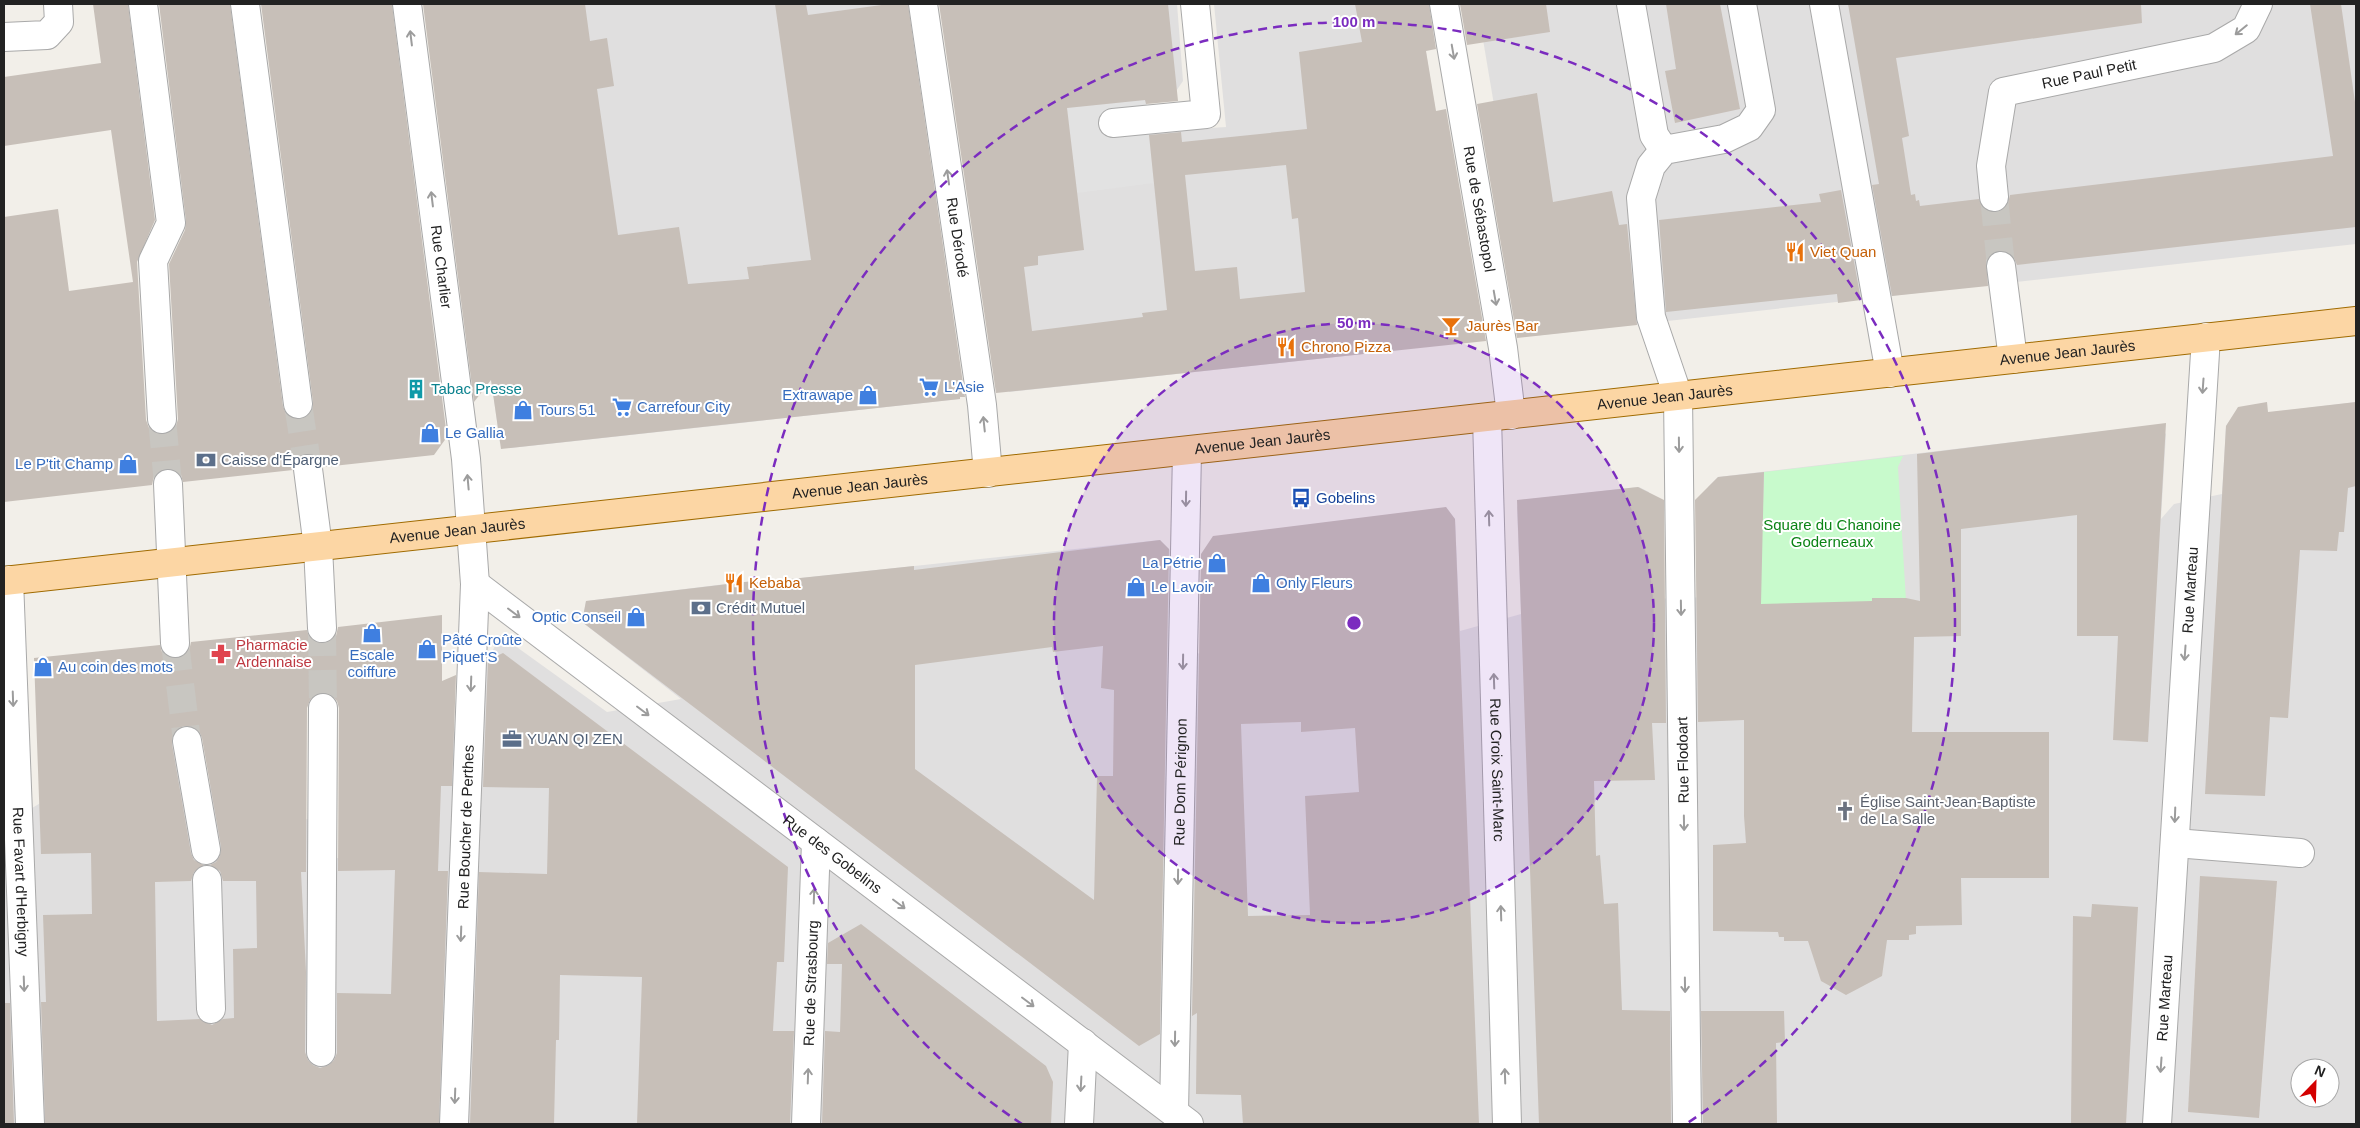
<svg xmlns="http://www.w3.org/2000/svg" width="2360" height="1128" viewBox="0 0 2360 1128" font-family="Helvetica,sans-serif">
	<style>
		.residential { fill: #e0dfdf; fill-rule: evenodd }
		.park { fill: #c8facc }
		.parking { fill: #e2e2e2 }
		.building { fill: #c7bfb8; fill-rule: evenodd }
		.lines { fill: none; stroke-linecap: round; stroke-linejoin: round }
		.minor-tunnel { stroke: #c8c6c1; stroke-width: 28; stroke-dasharray: 28 14; stroke-linecap: butt }
		.minor-casing { stroke: #a9a9a9; stroke-width: 30 }
		.major-casing { stroke: #a06b00; stroke-width: 30 }
		.minor { stroke: #fff; stroke-width: 28 }
		.major { stroke: #fcd6a4; stroke-width: 28 }
		.oneway { stroke: #9c9c9c }
		.ring { fill: none; stroke: #7b2cbf; stroke-width: 2.5; stroke-dasharray: 9 6 }
		.labels { text-anchor: middle; stroke-width: 4; stroke-linejoin: round; paint-order: stroke }
		.street-label { font-size: 15px; fill: #222; stroke: #fff }
		.food-label { font-size: 15px; fill: #c56008; stroke: #fff; text-anchor: start }
		.shop-label { font-size: 15px; fill: #366cbe; stroke: #fff; text-anchor: start }
		.culture-label { font-size: 15px; fill: #0d838f; stroke: #fff; text-anchor: start }
		.service-label { font-size: 15px; fill: #4e5e75; stroke: #fff; text-anchor: start }
		.transit-label { font-size: 15px; fill: #164399; stroke: #fff; text-anchor: start }
		.park-label { font-size: 15px; fill: #0c8416; stroke: #fff }
		.health-label { font-size: 15px; fill: #be3a42; stroke: #fff; text-anchor: start }
		.worship-label { font-size: 15px; fill: #5b616d; stroke: #fff; text-anchor: start }
		.centre { fill: #7b2cbf; stroke: #fff; stroke-width: 2.5 }
		.ring-label { font-size: 15px; text-anchor: middle; font-weight: bold; fill: #7b2cbf; stroke: #fff; stroke-width: 4; stroke-linejoin: round; paint-order: stroke }
	</style>
	<rect width="100%" height="100%" fill="#f2efe9"/>
	<g class="residential">
		<path d="M439,4h464l57,395 -449,49 -11,-5z"/>
		<path d="M952,4h225l6,77 -11,16 -26,3 3,32 77,-5 -12,-123h204l21,128 -48,219 -382,41z"/>
		<path d="M1477,4h879v240l-823,92z"/>
		<path d="M2356,402v722h-2352v-299l149,-90 22,-3 3,10 25,43 63,-5 1,38 68,2 1,38 69,3 36,-100 59,-126 107,77 74,-13 -99,-77 4,-21 148,-18 39,-2 387,-41 10,10 -2,113 35,-11 243,-145 9,12 5,112 61,-17 -4,-107 5,-7 117,-13 10,5 1,107 59,-2 -1,-110 10,-10 439,-52 9,9 -5,85 13,-15 48,-10 4,-68 6,-9zM2300,1068h30v30h-30z"/>
	</g>
	<path class="park" d="M1903,456l-5,11 8,134 -5,-4v4l-24,1v-4h-4l-1,3 -113,34 5,-163z"/>
	<path class="parking" d="M1146,100l8,83 -77,10 -10,-85z"/>
	<g class="building">
		<path d="M93,4h35l27,216 -18,42 9,158 3,8 6,5 7,2 9,-3 5,-6 2,-7 -9,-155 16,-34 1,-9 -27,-217h71l53,402 3,8 6,4 8,1 8,-3 5,-6v-8l-52,-398h131l55,433 -13,18 -110,12 -4,-8 -6,-4 -8,-1 -8,3 -4,6 -1,7 -110,12 -2,-7 -5,-5 -9,-2 -7,3 -6,5 -2,9 -148,17v-285l54,-8 11,82 64,-9 -22,-152 -107,16v-69l97,-14z"/>
		<path d="M423,4h162l5,37 17,-3 7,48 -17,3 21,146 61,-8 9,57 61,-5 -2,-12 64,-7 -36,-256h31l2,11 81,-11h19l57,393h-5v2l-459,50 -10,-69 -17,22z"/>
		<path d="M939,4h229l10,97 -32,3 -1,-4 -78,8 17,142 -46,6v9l-14,2 8,64 111,-14 -1,-4 25,-3 -18,-175 32,-3 1,10 125,-13 -8,-77 63,-10 -7,-38h74l7,45 -10,2 10,60 10,-2 40,232 -490,52zM1286,165l6,54 6,-1 7,74 -65,7 -3,-32 -42,4 -10,-96z"/>
		<path d="M1460,4h86l4,28 -83,13z"/>
		<path d="M1666,4h54l20,105 -65,14 -10,-52 11,-2z"/>
		<path d="M1848,4h293l1,19 -246,35 13,78 -7,2 9,57 4,-1 1,7 3,-1 1,6 59,-7 3,7 5,5 8,2 8,-4 5,-6 2,-8 323,-39 -23,-152h31l15,105v118l-339,38 -4,-9 -6,-5h-8l-8,3 -5,6 2,26 -96,10 -20,-111 7,-1z"/>
		<path d="M1537,93l16,109 59,-11 7,34 8,-1 10,101 -120,13 -40,-234z"/>
		<path d="M1841,190l20,110 -23,3 -1,-9 -171,18 -7,-92 162,-18 -2,-8z"/>
		<path d="M2267,402l1,10 88,-10v84l-8,2 -4,44h-5l-2,19 -37,-1 -12,168 -18,-1 -5,79 -60,-2 21,-368 12,-19z"/>
		<path d="M2166,423l-18,319 -35,-2 5,-104h-41v-121l-116,14v107l-47,1 -2,95h137v146h-88l1,47 -46,1v8l-7,1v5h-22l-5,36 -36,19 -25,-14 -13,-40h-24v-4h-5l-1,-5 -65,-1v-86l33,-2 -2,-27v-96l-46,2 -3,-222 23,-23 46,-5 -3,132 111,-3v-3h34l14,3 -3,-147z"/>
		<path d="M1638,487l26,13 2,223h-14l3,57 -61,1 2,75 4,-1 4,49 14,-1 4,107 48,1 1,113h-132l-22,-624z"/>
		<path d="M1446,507l9,12 24,605h-236l-2,-29 -45,-1 1,-81 -5,3 9,-462 12,-18zM1301,722v10l54,-4 4,64 -54,4 5,119 -62,1 -7,-192z"/>
		<path d="M1160,540l9,9 -9,485 -21,12 -557,-424 4,-21 167,-20v2l161,-17v4zM1103,646l-2,42 13,2 -1,86h-16l-3,124 -179,-131v-104l137,-18 1,5z"/>
		<path d="M442,615v66l14,-6 -4,111h-11l-3,85h10l-9,253h-394l-4,-122h5l-3,-87 49,-1 -1,-61 -50,1 -7,-196 126,-13 2,7 5,5 9,2 7,-3 6,-5 2,-9 116,-12 2,7 5,5 9,2 7,-3 6,-5 2,-9zM323,692l8,3 6,6 2,7 -1,163 57,-1 -4,124 -54,-1v60l-3,7 -5,5 -9,3 -7,-3 -5,-5 -3,-8 1,-80 -5,-100h5l1,-164 3,-8 6,-6zM184,726l9,1 6,4 3,7 19,109 -1,9 -4,6 -6,3 10,6 3,10h33l1,67 -24,1 1,69 -11,1 -11,6 -12,-6 -43,2 -2,-139 36,-1 3,-9 10,-7 -10,-5 -3,-7 -19,-109 1,-9 4,-6z"/>
		<path d="M503,653l285,214 -4,95h-7l-4,69h21l-4,93h-153l5,-147 -82,-2 -1,65h-3l-2,84h-84l9,-252 68,2 2,-86 -66,-1 5,-127z"/>
		<path d="M2200,876l77,5 -18,237 -71,-6z"/>
		<path d="M2092,904l46,3 -12,217h-55l2,-208 18,1z"/>
		<path d="M861,924l185,142 7,16 -2,42h-229l3,-93 15,1 1,-33 1,-35h-15l1,-21z"/>
		<path d="M4,1003h6l4,121h-10z"/>
		<path d="M1701,1011h83l1,31 -9,1 1,81h-74z"/>
	</g>
	<g class="lines">
		<g class="minor-tunnel">
			<path d="M1994,197l7,69"/>
			<path d="M298,404l10,65"/>
			<path d="M162,419l6,65"/>
			<path d="M322,628l1,80"/>
			<path d="M175,643l12,98"/>
		</g>
		<defs>
			<g id="minor">
				<path d="M143,4l28,219 -18,38 9,158"/>
				<path d="M245,4l53,400"/>
				<path id="s1" d="M407,4l59,455 9,125 -21,540"/>
				<path id="s2" d="M923,4l59,401 6,68"/>
				<path id="s3" d="M1444,4l59,344 8,67"/>
				<path d="M1631,4l23,131 10,15"/>
				<path d="M1824,4l66,369"/>
				<path d="M4,37l43,-2 12,-13 -1,-18"/>
				<path d="M1113,123l93,-9 -11,-110"/>
				<path id="s4" d="M1994,197l-3,-31 12,-74 211,-44 32,-19 12,-25"/>
				<path d="M2001,266l12,93"/>
				<path id="s5" d="M1487,418l20,706"/>
				<path d="M308,469l10,78 4,81"/>
				<path d="M168,484l7,159"/>
				<path id="s6" d="M9,580l21,544"/>
				<path id="s7" d="M475,584l714,540"/>
				<path d="M187,741l19,109"/>
				<path d="M2175,843l125,10"/>
				<path d="M207,880l4,129"/>
				<path d="M321,1052l2,-344"/>
				<path id="s8" d="M1174,1112l13,-661"/>
				<path id="s9" d="M806,1124l10,-282"/>
				<path d="M1079,1124l4,-81"/>
				<path d="M1687,1124l-9,-728 -27,-79 -10,-119 10,-32 13,-16 60,-11 25,-12 12,-17 -19,-106"/>
				<path id="s10" d="M2157,1124l49,-787"/>
			</g>
			<g id="major">
				<path id="s11" d="M4,581l2352,-260"/>
			</g>
		</defs>
		<use href="#minor" class="minor-casing"/>
		<use href="#major" class="major-casing"/>
		<use href="#minor" class="minor"/>
		<use href="#major" class="major"/>
	</g>
	<defs><path id="oneway-shaft" d="M-6 0H5M1.5-3L5.5 0L1.5 3" fill="none" stroke-width="1.6" stroke-linecap="round" stroke-linejoin="round" transform="scale(1.25)"/></defs>
	<g class="oneway">
		<use href="#oneway-shaft" transform="translate(2241 30) rotate(141)"/>
		<use href="#oneway-shaft" transform="translate(411 38) rotate(-97)"/>
		<use href="#oneway-shaft" transform="translate(1453 52) rotate(80)"/>
		<use href="#oneway-shaft" transform="translate(948 177) rotate(-98)"/>
		<use href="#oneway-shaft" transform="translate(432 199) rotate(-97)"/>
		<use href="#oneway-shaft" transform="translate(1495 298) rotate(80)"/>
		<use href="#oneway-shaft" transform="translate(2203 386) rotate(94)"/>
		<use href="#oneway-shaft" transform="translate(984 424) rotate(-96)"/>
		<use href="#oneway-shaft" transform="translate(1679 445) rotate(89)"/>
		<use href="#oneway-shaft" transform="translate(468 482) rotate(-95)"/>
		<use href="#oneway-shaft" transform="translate(1186 499) rotate(91)"/>
		<use href="#oneway-shaft" transform="translate(1489 518) rotate(-92)"/>
		<use href="#oneway-shaft" transform="translate(1681 608) rotate(89)"/>
		<use href="#oneway-shaft" transform="translate(514 613) rotate(37)"/>
		<use href="#oneway-shaft" transform="translate(2185 653) rotate(94)"/>
		<use href="#oneway-shaft" transform="translate(1183 662) rotate(91)"/>
		<use href="#oneway-shaft" transform="translate(1494 681) rotate(-92)"/>
		<use href="#oneway-shaft" transform="translate(471 684) rotate(92)"/>
		<use href="#oneway-shaft" transform="translate(13 699) rotate(88)"/>
		<use href="#oneway-shaft" transform="translate(643 711) rotate(37)"/>
		<use href="#oneway-shaft" transform="translate(2175 815) rotate(92)"/>
		<use href="#oneway-shaft" transform="translate(1684 823) rotate(89)"/>
		<use href="#oneway-shaft" transform="translate(1178 877) rotate(91)"/>
		<use href="#oneway-shaft" transform="translate(814 896) rotate(-88)"/>
		<use href="#oneway-shaft" transform="translate(899 904) rotate(37)"/>
		<use href="#oneway-shaft" transform="translate(1501 913) rotate(-92)"/>
		<use href="#oneway-shaft" transform="translate(461 934) rotate(92)"/>
		<use href="#oneway-shaft" transform="translate(24 984) rotate(88)"/>
		<use href="#oneway-shaft" transform="translate(1685 985) rotate(89)"/>
		<use href="#oneway-shaft" transform="translate(1028 1002) rotate(37)"/>
		<use href="#oneway-shaft" transform="translate(1175 1039) rotate(91)"/>
		<use href="#oneway-shaft" transform="translate(2161 1065) rotate(94)"/>
		<use href="#oneway-shaft" transform="translate(808 1076) rotate(-88)"/>
		<use href="#oneway-shaft" transform="translate(1505 1076) rotate(-92)"/>
		<use href="#oneway-shaft" transform="translate(1081 1084) rotate(93)"/>
		<use href="#oneway-shaft" transform="translate(455 1096) rotate(92)"/>
	</g>
	<circle cx="1354" cy="623" r="300" fill="#7b2cbf" fill-opacity=".12"/>
	<g class="ring">
		<circle cx="1354" cy="623" r="300"/>
		<path d="M1022 1124A601 601 0 1 1 1686 1124"/>
	</g>
	<defs>
		<symbol id="restaurant-bare" viewBox="-9 -9 18 18"><path d="M-5-6h1v4h1v-4h1v4h1v-4h1v5L-1.5 .5V6h-2V.5L-5-1ZM5-6V6H3V1.5H1.5Q1.5-4 5-6Z" fill="#e8710a" stroke="#fff" stroke-width="2.5" paint-order="stroke"/></symbol>
		<symbol id="bar-bare" viewBox="-9 -9 18 18"><path d="M-6-5H6L.8 .8V4.5H3.5V6h-7V4.5H-.8V.8Z" fill="#e8710a" stroke="#fff" stroke-width="2.5" paint-order="stroke"/></symbol>
		<symbol id="supermarket-bare" viewBox="-9 -9 18 18"><path d="M-6-5.5h2.5l.6 2H6L4.5 2H-2.5L-4.4-4H-6ZM-1.5 3.2a1.3 1.3 0 1 0 .1 0ZM3 3.2a1.3 1.3 0 1 0 .1 0Z" fill="#3f7fe0" stroke="#fff" stroke-width="2.5" paint-order="stroke"/></symbol>
		<symbol id="building-bare" viewBox="-9 -9 18 18"><path d="M-4-6H4V6H1V3H-1V6H-4ZM-2.5-4.3h1.7v1.8h-1.7ZM.8-4.3h1.7v1.8H.8ZM-2.5-1h1.7V.8h-1.7ZM.8-1h1.7V.8H.8Z" fill="#0f9aa8" stroke="#fff" stroke-width="2.5" paint-order="stroke"/></symbol>
		<symbol id="shop-bare" viewBox="-9 -9 18 18"><path d="M-5-2.5h2.3a2.7 3.5 0 0 1 5.4 0H5L5.5 6h-11ZM-1.5-2.5h3a1.5 2.3 0 0 0-3 0Z" fill="#3f7fe0" stroke="#fff" stroke-width="2.5" paint-order="stroke"/></symbol>
		<symbol id="bank-bare" viewBox="-9 -9 18 18"><path d="M-6-4H6V4H-6ZM0-2.3a2.3 2.3 0 1 0 0 4.6a2.3 2.3 0 1 0 0-4.6Z" fill="#5c6f8a" stroke="#fff" stroke-width="2.5" paint-order="stroke"/></symbol>
		<symbol id="bus-bare" viewBox="-9 -9 18 18"><path d="M-5-6H5V4H4V6H2V4H-2V6H-4V4H-5ZM-3.5-4V0h7V-4ZM-3.5 1.2v1.5H-2V1.2ZM2 1.2v1.5H3.5V1.2Z" fill="#1a4fb4" stroke="#fff" stroke-width="2.5" paint-order="stroke"/></symbol>
		<symbol id="pharmacy-bare" viewBox="-9 -9 18 18"><path d="M-2-6h4v4h4v4h-4v4h-4v-4h-4v-4h4Z" fill="#e0444e" stroke="#fff" stroke-width="2.5" paint-order="stroke"/></symbol>
		<symbol id="office-bare" viewBox="-9 -9 18 18"><path d="M-6-3h4V-5.5h4V-3h4V5H-6ZM-1-4.5V-3h2v-1.5ZM-6 0V1H6V0Z" fill="#5c6f8a" stroke="#fff" stroke-width="2.5" paint-order="stroke"/></symbol>
		<symbol id="church-bare" viewBox="-9 -9 18 18"><path d="M-1.2-6h2.4v3.5h3.3v2.4h-3.3V6h-2.4V-.1h-3.3v-2.4h3.3Z" fill="#6b7280" stroke="#fff" stroke-width="2.5" paint-order="stroke"/></symbol>
	</defs>
	<g fill-rule="evenodd">
		<use href="#restaurant-bare" x="1781" y="238" width="28" height="28"/>
		<use href="#bar-bare" x="1437" y="312" width="28" height="28"/>
		<use href="#restaurant-bare" x="1272" y="333" width="28" height="28"/>
		<use href="#supermarket-bare" x="915" y="373" width="28" height="28"/>
		<use href="#building-bare" x="402" y="375" width="28" height="28"/>
		<use href="#shop-bare" x="854" y="381" width="28" height="28"/>
		<use href="#supermarket-bare" x="608" y="393" width="28" height="28"/>
		<use href="#shop-bare" x="509" y="396" width="28" height="28"/>
		<use href="#shop-bare" x="416" y="419" width="28" height="28"/>
		<use href="#bank-bare" x="192" y="446" width="28" height="28"/>
		<use href="#shop-bare" x="114" y="450" width="28" height="28"/>
		<use href="#bus-bare" x="1287" y="484" width="28" height="28"/>
		<use href="#shop-bare" x="1203" y="549" width="28" height="28"/>
		<use href="#restaurant-bare" x="720" y="569" width="28" height="28"/>
		<use href="#shop-bare" x="1247" y="569" width="28" height="28"/>
		<use href="#shop-bare" x="1122" y="573" width="28" height="28"/>
		<use href="#bank-bare" x="687" y="594" width="28" height="28"/>
		<use href="#shop-bare" x="622" y="603" width="28" height="28"/>
		<use href="#shop-bare" x="358" y="619" width="28" height="28"/>
		<use href="#shop-bare" x="413" y="635" width="28" height="28"/>
		<use href="#pharmacy-bare" x="207" y="640" width="28" height="28"/>
		<use href="#shop-bare" x="29" y="653" width="28" height="28"/>
		<use href="#office-bare" x="498" y="725" width="28" height="28"/>
		<use href="#church-bare" x="1831" y="797" width="28" height="28"/>
	</g>
	<g class="labels">
		<g class="street-label">
			<text dy="5" stroke="none"><textPath href="#s4" startOffset="194">Rue Paul Petit</textPath></text>
			<text dy="5" stroke="none"><textPath href="#s3" startOffset="208">Rue de Sébastopol</textPath></text>
			<text dy="5" stroke="none"><textPath href="#s2" startOffset="236">Rue Dérodé</textPath></text>
			<text dy="5" stroke="none"><textPath href="#s1" startOffset="265">Rue Charlier</textPath></text>
			<text dy="5" stroke="none"><textPath href="#s11" startOffset="2076">Avenue Jean Jaurès</textPath></text>
			<text dy="5" stroke="none"><textPath href="#s11" startOffset="1671">Avenue Jean Jaurès</textPath></text>
			<text dy="5" stroke="none"><textPath href="#s11" startOffset="1266">Avenue Jean Jaurès</textPath></text>
			<text dy="5" stroke="none"><textPath href="#s11" startOffset="861">Avenue Jean Jaurès</textPath></text>
			<text dy="5" stroke="none"><textPath href="#s11" startOffset="456">Avenue Jean Jaurès</textPath></text>
			<text dy="5" stroke="none"><textPath href="#s10" startOffset="535">Rue Marteau</textPath></text>
			<text transform="translate(1683 760) rotate(-91)" y="5">Rue Flodoart</text>
			<text dy="5" stroke="none"><textPath href="#s5" startOffset="352">Rue Croix Saint-Marc</textPath></text>
			<text dy="5" stroke="none"><textPath href="#s8" startOffset="330">Rue Dom Pérignon</textPath></text>
			<text transform="translate(466 827) rotate(-88)" y="5">Rue Boucher de Perthes</text>
			<text dy="5" stroke="none"><textPath href="#s7" startOffset="448">Rue des Gobelins</textPath></text>
			<text dy="5" stroke="none"><textPath href="#s6" startOffset="302">Rue Favart d'Herbigny</textPath></text>
			<text dy="5" stroke="none"><textPath href="#s9" startOffset="141">Rue de Strasbourg</textPath></text>
			<text dy="5" stroke="none"><textPath href="#s10" startOffset="126">Rue Marteau</textPath></text>
		</g>
		<g class="food-label">
			<text x="1810" y="257">Viet Quan</text>
			<text x="1466" y="331">Jaurès Bar</text>
			<text x="1301" y="352">Chrono Pizza</text>
			<text x="749" y="588">Kebaba</text>
		</g>
		<g class="shop-label">
			<text x="944" y="392">L'Asie</text>
			<text x="853" y="400" text-anchor="end">Extrawape</text>
			<text x="637" y="412">Carrefour City</text>
			<text x="538" y="415">Tours 51</text>
			<text x="445" y="438">Le Gallia</text>
			<text x="113" y="469" text-anchor="end">Le P'tit Champ</text>
			<text x="1202" y="568" text-anchor="end">La Pétrie</text>
			<text x="1276" y="588">Only Fleurs</text>
			<text x="1151" y="592">Le Lavoir</text>
			<text x="621" y="622" text-anchor="end">Optic Conseil</text>
			<text x="442" y="645">Pâté Croûte<tspan x="442" dy="17">Piquet'S</tspan></text>
			<text x="372" y="660" text-anchor="middle">Escale<tspan x="372" dy="17">coiffure</tspan></text>
			<text x="58" y="672">Au coin des mots</text>
		</g>
		<g class="culture-label">
			<text x="431" y="394">Tabac Presse</text>
		</g>
		<g class="service-label">
			<text x="221" y="465">Caisse d'Épargne</text>
			<text x="716" y="613">Crédit Mutuel</text>
			<text x="527" y="744">YUAN QI ZEN</text>
		</g>
		<g class="transit-label">
			<text x="1316" y="503">Gobelins</text>
		</g>
		<g class="park-label">
			<text x="1832" y="530">Square du Chanoine<tspan x="1832" dy="17">Goderneaux</tspan></text>
		</g>
		<g class="health-label">
			<text x="236" y="650">Pharmacie<tspan x="236" dy="17">Ardennaise</tspan></text>
		</g>
		<g class="worship-label">
			<text x="1860" y="807">Église Saint-Jean-Baptiste<tspan x="1860" dy="17">de La Salle</tspan></text>
		</g>
	</g>
	<circle cx="1354" cy="623" r="8" class="centre"/>
	<g class="ring-label">
		<text x="1354" y="27">100 m</text>
		<text x="1354" y="328">50 m</text>
	</g>
	<rect width="2360" height="1128" fill="none" stroke="#222222" stroke-width="10"/>
	<g transform="translate(2315 1083) rotate(23)"><circle r="24" fill="#ffffff" stroke="#a7a7a7"/>
	<path d="M0-4L9 19L0 12L-9 19Z" fill="#d40000"/>
	<text y="-8" font-size="14" font-weight="bold" text-anchor="middle" fill="#222222">N</text>
	</g>
</svg>
